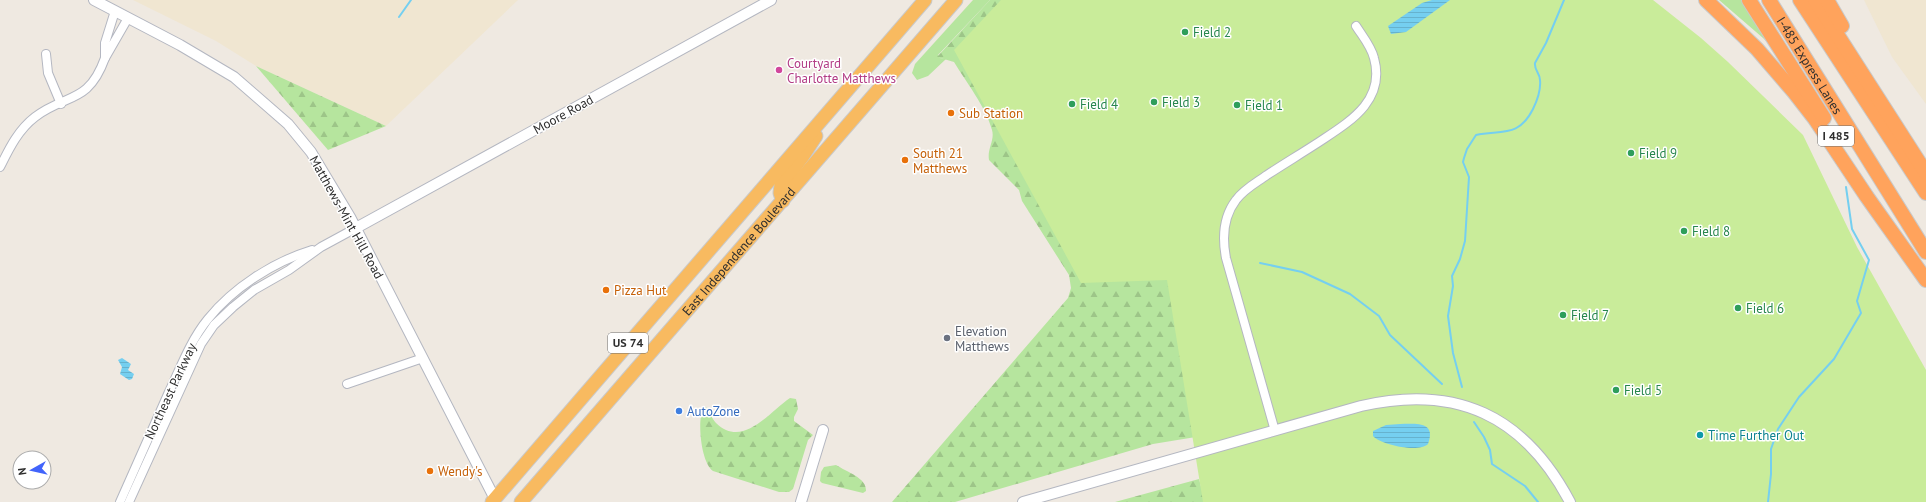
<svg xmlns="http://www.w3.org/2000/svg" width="1926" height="502" viewBox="0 0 1926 502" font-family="'PT Sans',sans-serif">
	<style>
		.education { fill: #f0e6d1 }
		.grass { fill: #b6e59e }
		.forest { fill: url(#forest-firs) }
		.pitch { fill: #c9ec9a }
		.water { fill: url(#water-rules) }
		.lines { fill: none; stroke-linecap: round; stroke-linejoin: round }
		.stream { stroke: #75cff0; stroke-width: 2 }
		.minor-casing { stroke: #b4b7c1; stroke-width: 10 }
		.tertiary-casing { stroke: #b4b7c1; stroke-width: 12 }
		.trunk-casing { stroke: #c9c9c9; stroke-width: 15 }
		.motorway-casing { stroke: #c9c9c9; stroke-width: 16 }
		.minor { stroke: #fff; stroke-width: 8 }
		.tertiary { stroke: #fff; stroke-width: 10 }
		.trunk { stroke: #f8ba60; stroke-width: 13 }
		.motorway { stroke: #ffa35c; stroke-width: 14 }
		.leisure-dot { fill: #2e9e5b; stroke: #fff; stroke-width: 1.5 }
		.hotel-dot { fill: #d1479c; stroke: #fff; stroke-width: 1.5 }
		.food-dot { fill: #e8710a; stroke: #fff; stroke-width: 1.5 }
		.worship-dot { fill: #6b7280; stroke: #fff; stroke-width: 1.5 }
		.shop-dot { fill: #3f7fe0; stroke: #fff; stroke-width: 1.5 }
		.culture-dot { fill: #0f9aa8; stroke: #fff; stroke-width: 1.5 }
		.labels { text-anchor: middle; stroke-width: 3; stroke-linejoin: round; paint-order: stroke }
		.shield { fill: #fff; stroke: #6d6d6d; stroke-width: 1 }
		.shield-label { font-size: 12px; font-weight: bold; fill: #2e2e2e }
		.leisure-label { font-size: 13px; fill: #27864d; stroke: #fff; text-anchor: start }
		.hotel-label { font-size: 13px; fill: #b23c85; stroke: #fff; text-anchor: start }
		.street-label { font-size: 13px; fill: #2e2e2e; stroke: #fff }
		.food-label { font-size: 13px; fill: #c56008; stroke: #fff; text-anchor: start }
		.worship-label { font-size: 13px; fill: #5b616d; stroke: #fff; text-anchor: start }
		.shop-label { font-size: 13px; fill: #366cbe; stroke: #fff; text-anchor: start }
		.culture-label { font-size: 13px; fill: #0d838f; stroke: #fff; text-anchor: start }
	</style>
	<defs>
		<pattern id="forest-firs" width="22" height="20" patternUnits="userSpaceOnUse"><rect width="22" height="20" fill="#b6e59e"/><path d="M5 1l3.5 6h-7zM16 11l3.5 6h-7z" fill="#9dc588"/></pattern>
		<pattern id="water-rules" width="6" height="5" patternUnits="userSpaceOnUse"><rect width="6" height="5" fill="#75cff0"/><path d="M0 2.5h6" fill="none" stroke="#66b2ce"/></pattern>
	</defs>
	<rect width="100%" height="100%" fill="#efe9e1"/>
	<g class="education">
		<path d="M133,0h385l-132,126 -130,-60 -40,-25z"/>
		<path d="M1864,0h62v104l-34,-47z"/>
	</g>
	<g class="grass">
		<path d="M973,0h17l-52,55 2,3 6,1 -18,17 -11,4 -5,-7 3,-9z"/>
		<path d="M1719,0h37l52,81 -45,-43z"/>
	</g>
	<g class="forest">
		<path d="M990,0h43l134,263 41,172 -55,9 -198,58h-63l176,-204 3,-10 -2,-13 -47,-74 -3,-11 -30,-30c-2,-11 6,-20 3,-30 -6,-23 -26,-48 -38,-68l-17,-5z"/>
		<path d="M256,66l130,60 -58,24z"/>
		<path d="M790,398l6,1 2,10 -4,8v4l19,14 -5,5 -15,49 -4,3h-10l-66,-21c-12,-8 -16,-50 -10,-62l3,-2c4,5 6,12 10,16 27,26 53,-11 74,-25z"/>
		<path d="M836,465c11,7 31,13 30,26l-3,2 -41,-10 -2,-2 1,-9 3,-5z"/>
		<path d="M1199,479l6,23h-90z"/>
	</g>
	<path class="pitch" d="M1001,0h652l48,38 27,24 75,73 54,112 69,123v132h-723l-36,-222 -86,3 -127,-233z"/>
	<g class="water">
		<path d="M1432,0h18l-44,32 -15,2 -3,-8 34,-23z"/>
		<path d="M122,358l9,6 -3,6 6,4 -2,5 -3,1 -9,-6 2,-7 -4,-7z"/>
		<path d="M1400,424c15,0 37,-3 28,20 -9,9 -47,1 -55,-8v-5l13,-6z"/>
	</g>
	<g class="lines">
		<g class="stream">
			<path d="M399,17l12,-17"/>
			<path d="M1260,263l42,9 48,22 29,22 11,19 52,49"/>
			<path d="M1462,387l-9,-34 -5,-37 5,-30 -1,-10 8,-17 5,-18 4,-64 -6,-15 1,-4 3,-9 9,-14c27,-5 43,2 57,-26 4,-8 8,-19 7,-29 0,-7 -6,-10 -5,-17l11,-20 18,-43"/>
			<path d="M1474,422l10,15 6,13 2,14 33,22 13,16"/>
			<path d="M1768,502l3,-28v-25l7,-20 21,-32 35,-38 27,-46 -4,-12 12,-41 -17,-31 -6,-42"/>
		</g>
		<defs>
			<g id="minor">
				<path d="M115,11l-10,32v15l23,-40"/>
				<path d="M46,54l2,19 13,31"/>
				<path d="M0,167c9,-18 18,-37 35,-50 31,-24 53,-12 70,-59"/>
				<path d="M347,384l76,-26"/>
				<path d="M1275,431l-49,-173c-4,-21 -3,-41 10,-58 8,-11 20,-17 31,-25 17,-11 35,-22 52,-33 30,-20 67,-41 55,-84 -3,-12 -11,-21 -18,-32"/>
				<path d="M120,502c16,-36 32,-72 48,-108 12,-25 22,-53 40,-75 25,-31 65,-57 104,-69"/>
				<path d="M129,502l72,-158 13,-19 19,-18 21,-17 35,-20 32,-23 35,-19"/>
			</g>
			<g id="tertiary">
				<path d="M94,0l86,45 54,32 54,47 23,28 39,65 145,282"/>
				<path d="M356,228l415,-228"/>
				<path d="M801,502l22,-72"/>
				<path d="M1023,502l338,-96c95,-22 163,9 209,96"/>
			</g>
			<g id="trunk">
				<path d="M783,201l-3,-8 1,-8 22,-29 13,-20"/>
				<path d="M492,502l433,-502"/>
				<path id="s1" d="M521,502l435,-502"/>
			</g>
			<g id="motorway">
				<path d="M1706,0l51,49 37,43 21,27 52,78 59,83"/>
				<path d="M1749,0l75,118"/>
				<path id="s2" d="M1769,0l157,252"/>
				<path d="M1800,0l126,193"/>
				<path d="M1815,0l111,173"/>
				<path d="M1827,0l15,26"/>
			</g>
		</defs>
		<use href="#minor" class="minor-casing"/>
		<use href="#tertiary" class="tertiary-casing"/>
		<use href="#trunk" class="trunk-casing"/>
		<use href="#motorway" class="motorway-casing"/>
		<use href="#minor" class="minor"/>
		<use href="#tertiary" class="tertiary"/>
		<use href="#trunk" class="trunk"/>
		<use href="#motorway" class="motorway"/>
	</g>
	<g class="leisure-dot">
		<circle cx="1185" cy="32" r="4"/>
		<circle cx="1154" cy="102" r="4"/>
		<circle cx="1072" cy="104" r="4"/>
		<circle cx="1237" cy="105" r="4"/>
		<circle cx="1631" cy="153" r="4"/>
		<circle cx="1684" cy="231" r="4"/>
		<circle cx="1738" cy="308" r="4"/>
		<circle cx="1563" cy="315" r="4"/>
		<circle cx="1616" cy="390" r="4"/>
	</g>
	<circle class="hotel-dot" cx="779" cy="70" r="4"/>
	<g class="food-dot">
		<circle cx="951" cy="113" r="4"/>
		<circle cx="905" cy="160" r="4"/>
		<circle cx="606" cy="290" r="4"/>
		<circle cx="430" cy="471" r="4"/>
	</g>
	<circle class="worship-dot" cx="947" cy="338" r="4"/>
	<circle class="shop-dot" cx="679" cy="411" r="4"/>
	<circle class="culture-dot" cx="1700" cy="435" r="4"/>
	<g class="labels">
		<g class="shield">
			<rect x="1818" y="126" width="36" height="20" rx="3"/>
			<rect x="608" y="333" width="40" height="20" rx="3"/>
		</g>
		<g class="shield-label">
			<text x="1836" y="140">I 485</text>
			<text x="628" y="347">US 74</text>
		</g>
		<g class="leisure-label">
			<text x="1193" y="37">Field 2</text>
			<text x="1162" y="107">Field 3</text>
			<text x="1080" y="109">Field 4</text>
			<text x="1245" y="110">Field 1</text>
			<text x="1639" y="158">Field 9</text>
			<text x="1692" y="236">Field 8</text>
			<text x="1746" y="313">Field 6</text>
			<text x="1571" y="320">Field 7</text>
			<text x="1624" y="395">Field 5</text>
		</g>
		<g class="hotel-label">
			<text x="787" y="68">Courtyard<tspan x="787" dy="15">Charlotte Matthews</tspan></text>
		</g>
		<g class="street-label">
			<text dy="5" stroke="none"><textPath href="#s2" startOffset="77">I-485 Express Lanes</textPath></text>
			<text transform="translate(563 114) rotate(-29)" y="5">Moore Road</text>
			<text transform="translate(347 217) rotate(61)" y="5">Matthews-Mint Hill Road</text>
			<text dy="5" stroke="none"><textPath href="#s1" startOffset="332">East Independence Boulevard</textPath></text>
			<text transform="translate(170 391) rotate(-65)" y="5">Northeast Parkway</text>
		</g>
		<g class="food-label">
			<text x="959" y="118">Sub Station</text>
			<text x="913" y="158">South 21<tspan x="913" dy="15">Matthews</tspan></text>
			<text x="614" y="295">Pizza Hut</text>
			<text x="438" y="476">Wendy's</text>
		</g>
		<g class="worship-label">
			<text x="955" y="336">Elevation<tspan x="955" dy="15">Matthews</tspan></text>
		</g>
		<g class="shop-label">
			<text x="687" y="416">AutoZone</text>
		</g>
		<g class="culture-label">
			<text x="1708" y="440">Time Further Out</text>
		</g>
	</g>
	<g transform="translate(32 470) rotate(262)"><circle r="19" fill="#ffffff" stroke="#ababab"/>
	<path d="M0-3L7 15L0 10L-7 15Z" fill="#4264fb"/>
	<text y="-6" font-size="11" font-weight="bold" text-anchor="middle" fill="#2e2e2e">N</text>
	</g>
</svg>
